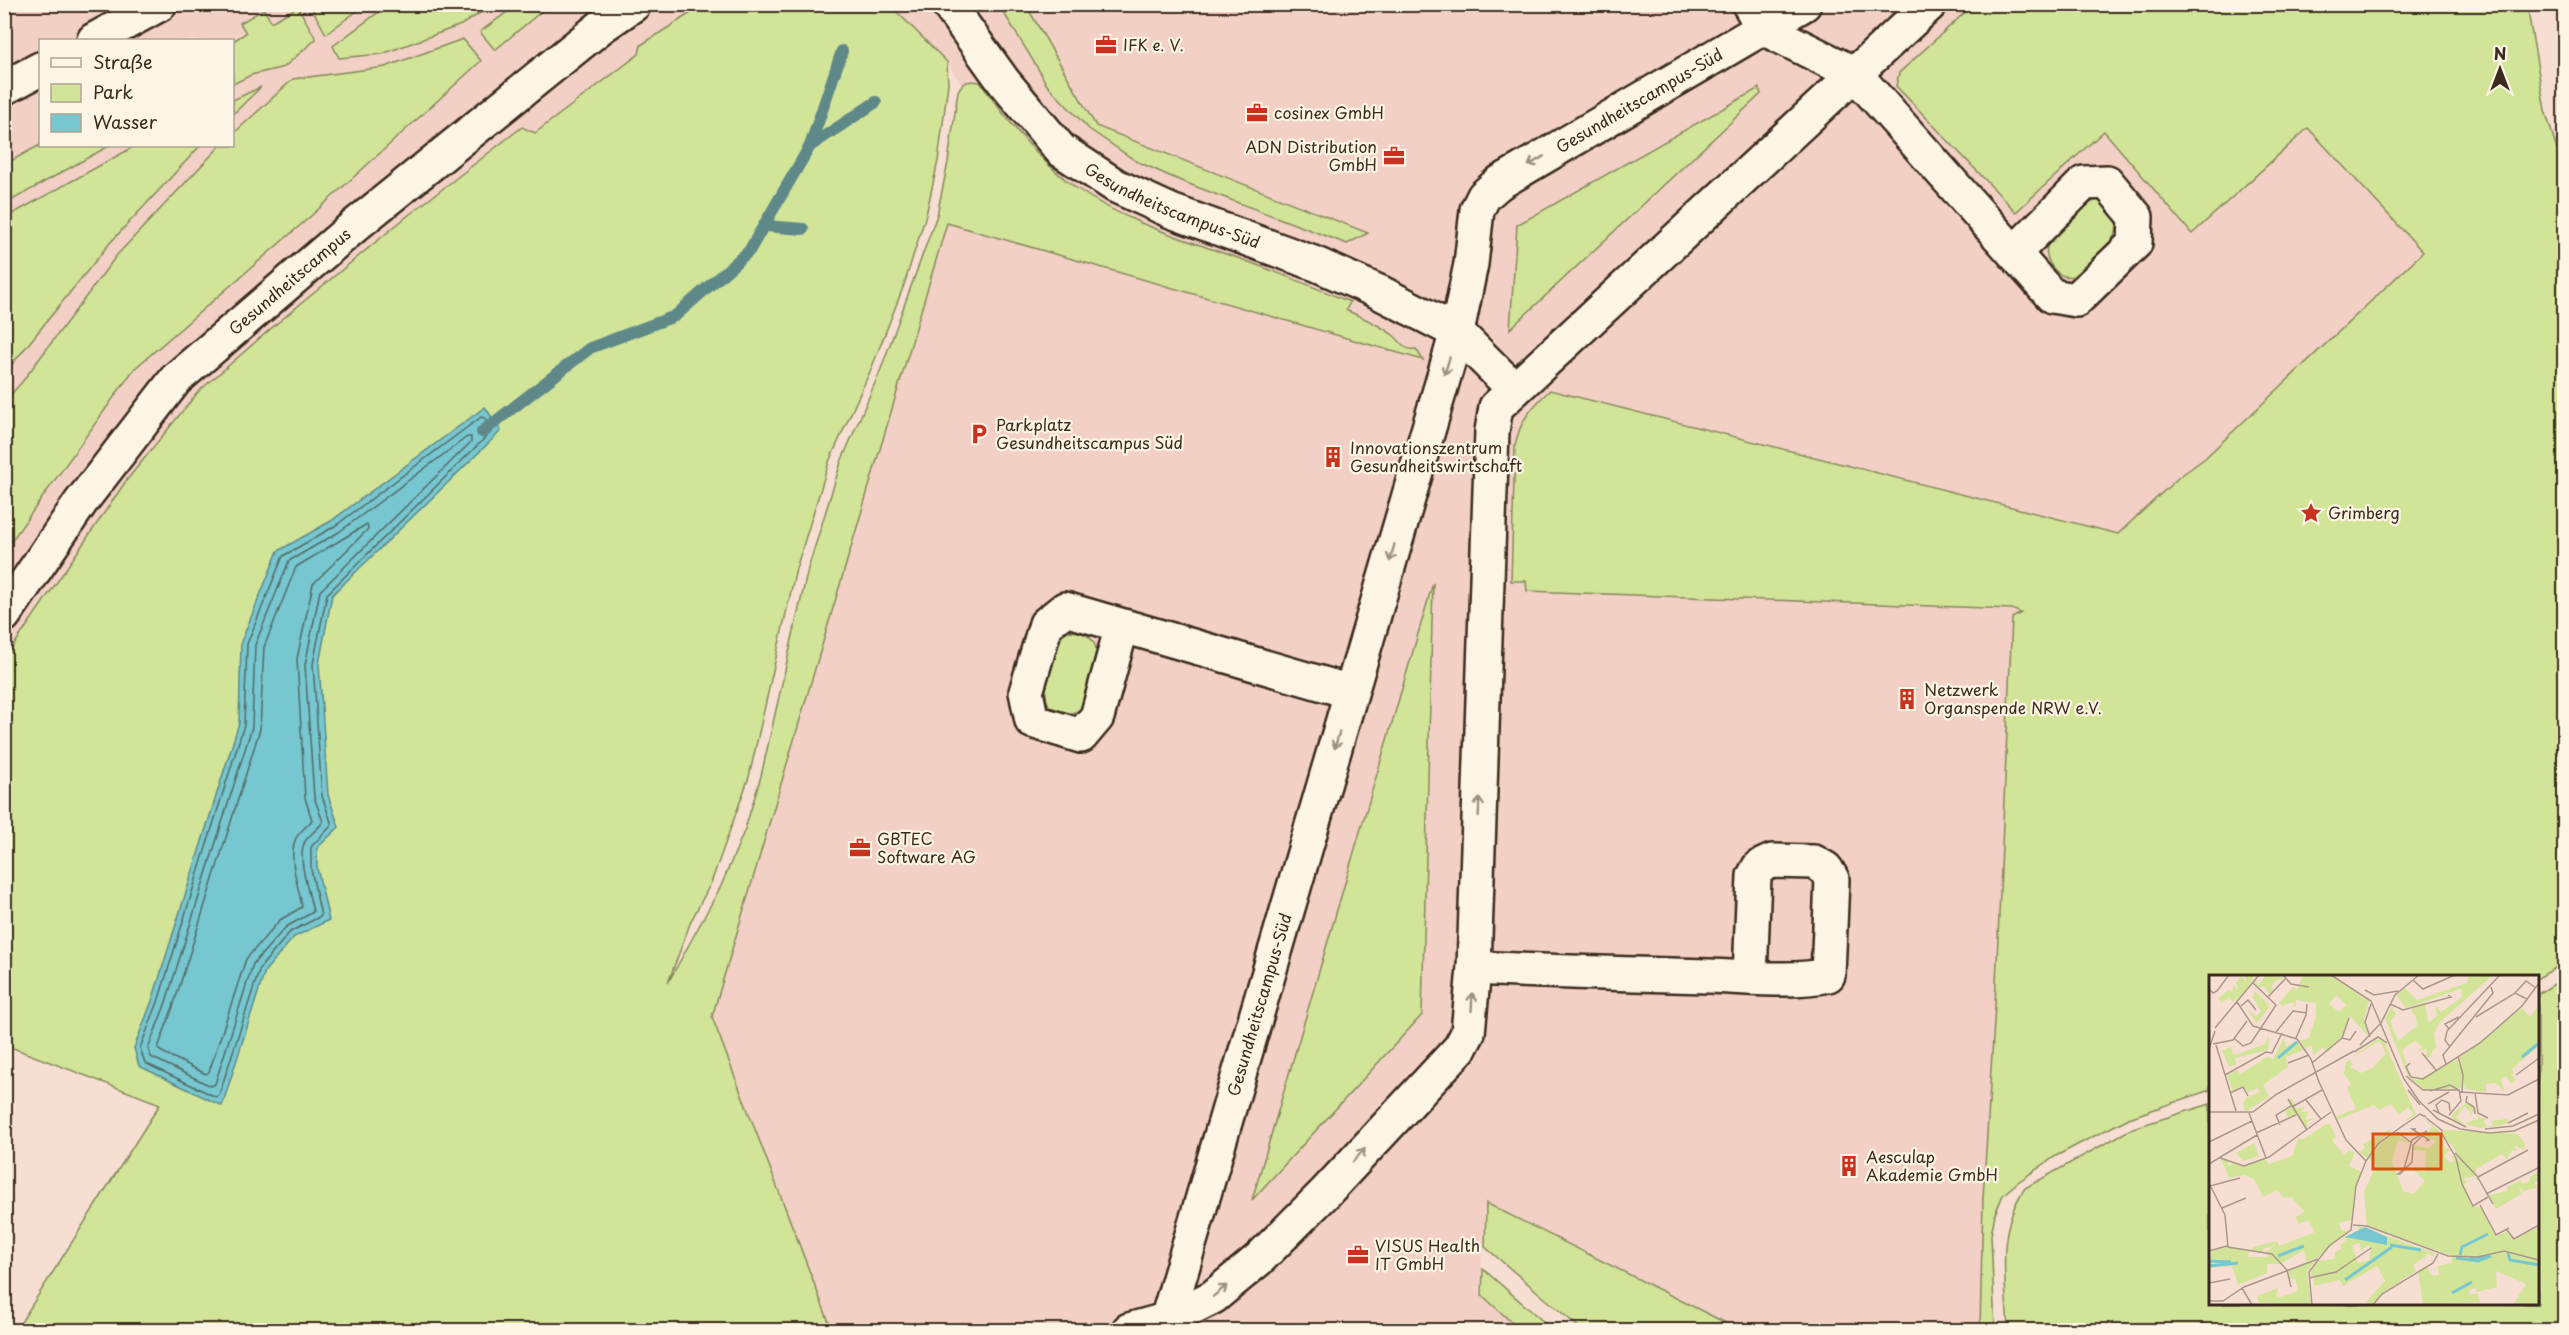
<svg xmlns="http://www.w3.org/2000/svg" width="2569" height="1335" viewBox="0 0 2569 1335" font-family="'Playpen Sans',sans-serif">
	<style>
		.built { fill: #f2d0c5; fill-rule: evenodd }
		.green { fill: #d1e498; stroke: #86875b; stroke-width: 1.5 }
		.water { fill: #76c7d0; stroke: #5e8889; stroke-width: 1.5 }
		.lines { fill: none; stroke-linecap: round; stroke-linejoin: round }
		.shore { stroke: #536965; stroke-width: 1.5 }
		.stream { stroke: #5e8889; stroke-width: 12 }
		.street-casing { stroke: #3b2a1e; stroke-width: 38 }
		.street { stroke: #fcf5e5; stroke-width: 33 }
		.oneway { stroke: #9c9082 }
		.labels { text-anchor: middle; stroke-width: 4.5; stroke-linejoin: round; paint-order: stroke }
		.poi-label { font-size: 16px; fill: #3b2a1e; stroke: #fcf5e5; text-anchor: start }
		.street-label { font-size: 16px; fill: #3b2a1e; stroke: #fcf5e5 }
		.inset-river { fill: none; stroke: #76c7d0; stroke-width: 3 }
		.inset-road { fill: none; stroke: #ab978a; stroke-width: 1.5 }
		.view { fill: #d7540e; fill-opacity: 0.15; stroke: #d7540e; stroke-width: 3 }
		.inset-edge { fill: none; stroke: #3b2a1e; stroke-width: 3 }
	</style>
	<rect width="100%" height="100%" fill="#f6dfd2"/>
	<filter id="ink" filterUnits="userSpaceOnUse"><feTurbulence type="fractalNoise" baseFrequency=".0167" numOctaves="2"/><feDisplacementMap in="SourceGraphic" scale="12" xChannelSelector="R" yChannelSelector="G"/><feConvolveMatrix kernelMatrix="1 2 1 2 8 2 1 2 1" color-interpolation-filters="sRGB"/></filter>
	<g filter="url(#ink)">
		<g class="built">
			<path d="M5,5h698l-62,40 -1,8 -105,80 -13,-6 -117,91 -130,107 -77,67 -72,89 -121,177zM40,40h192v106h-192z"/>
			<path d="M890,5h1516l17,247 -219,207 -25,18 -61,57 -123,472 -12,192 -3,132h-241l-254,-127 -5,90 41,37h-689l-120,-313 267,-904 -32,-51z"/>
		</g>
		<g class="green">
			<path d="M518,4l31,1 -54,45 -15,-18z"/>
			<path d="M310,5h55l-39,29z"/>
			<path d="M388,5v-1l105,1 -32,20 -79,29 -43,4 -6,-12z"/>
			<path d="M703,5h187l57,57 1,22 -10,77 -12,54 -22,70 -32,82 -43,95 -33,107 -47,208 -38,106 -20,38 -23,62 53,-97 24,-57 16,-53 47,-207 33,-107 40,-93 56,-154 11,-53 10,-71c5,-10 11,-11 22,-9 26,37 58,78 95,105 44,32 100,49 151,67 42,14 83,31 124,48l-4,8c15,7 33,14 47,25 9,6 9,16 23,14l7,11 -476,-137 -235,794 120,313h-816l144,-226 -155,-59v-387l121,-177 72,-89 77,-67 130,-107 117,-91 13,6 104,-79 2,-9z"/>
			<path d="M999,5h27l70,121 272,107 -21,11 -166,-63 -45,-20 -47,-32 -43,-45 -6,-12z"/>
			<path d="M1973,5h554l18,105 19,62v791l-26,15 -328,-2v114l-81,28 -73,38 -38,26 -15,13 -8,19 -4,21 4,95h-15l3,-132 12,-192 17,-388 9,-5 -9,-4 -485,-18 -1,-10h-15l4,-135c5,-26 16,-38 35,-56l568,144 61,-57 25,-18 219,-207 -115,-124 -116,106 -88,-103 -88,81 -120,-126 3,-13z"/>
			<path d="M298,7l18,32 -32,28 -33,8 -18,9v-43l13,-8 -6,-10 24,-14 7,13z"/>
			<path d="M463,39l18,22 -170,155 -177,153 -129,181v-149l17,-19 95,-127 103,-109h12l1,-12 60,-55 92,-12z"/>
			<path d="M261,87l-28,27v-14z"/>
			<path d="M1759,88l2,6 -251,235 7,-104z"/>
			<path d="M40,145v1h69l-104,58v-40z"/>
			<path d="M135,146h65l-91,98 -104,129v-155z"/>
			<path d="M2096,200c16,4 27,20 18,36 -5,10 -31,32 -41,40 -9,2 -14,-1 -20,-8 -6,-7 -9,-18 -4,-27 4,-9 38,-37 47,-41z"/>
			<path d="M1433,583l-11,432 -170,185z"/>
			<path d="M1068,631c48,0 23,51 15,77 -18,11 -39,6 -37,-19l15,-54z"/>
			<path d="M2564,978v352h-556c-2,-50 -13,-99 17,-142l108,-60 77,-24v200h328v-310z"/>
			<path d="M1486,1203l254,127h-158l-97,-83z"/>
			<path d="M1483,1269l70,61h-33l-38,-35z"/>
		</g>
		<path class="water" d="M485,407l16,24 -169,164 -13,69 9,131 11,32 -22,21v20l12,52 -35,17 -29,34 -43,135 -83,-40 -5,-18 18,-47 87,-278 2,-81 37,-91 53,-30z"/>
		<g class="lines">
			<g class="shore">
				<path d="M481,417l4,1 6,14 -164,162 -14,70 9,132 10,29 -21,22v22l10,47 -31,16 -30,36 -41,127 -3,2 -71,-34 -5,-15 18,-46 86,-277 3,-81 36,-88 52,-30z"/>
				<path d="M467,437h4v5l-151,149 -15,74 9,132 9,25c-5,7 -12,11 -17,18 -11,15 4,54 7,72l-27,15 -33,37 -38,120 -4,2 -60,-29 -3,-8 17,-44 87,-278 3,-82 34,-84 50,-29z"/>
				<path d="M367,524l1,5 -55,55 -16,75 8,139 7,22c-4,6 -12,11 -16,18 -9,21 3,48 6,69l-22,13 -34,39 -37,113 -3,2 -46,-23 -2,-3 15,-41 87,-278 4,-82 32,-80z"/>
			</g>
			<g class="stream">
				<path d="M810,146l66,-44"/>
				<path d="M765,226l38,3"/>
				<path d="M482,432l108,-84 85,-32 74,-65 61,-105 32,-95"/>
			</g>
			<defs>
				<g id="street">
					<path id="s1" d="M948,4l56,78 57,68 55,36 55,25 145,53 63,28 78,40 57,57"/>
					<path d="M1749,4l14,24 92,46 197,222 24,4 59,-57 1,-26 -29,-35 -23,1 -70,70"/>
					<path d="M94,40l66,-36"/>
					<path d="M4,88l36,-19"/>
					<path id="s2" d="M4,615l77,-113 95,-123 182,-156 244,-197 32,-22"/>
					<path d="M1122,626l-25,91 -16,19 -49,-15 -6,-29 20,-68 19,-15 286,83"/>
					<path d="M1474,968c78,4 156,6 235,8 38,1 81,7 119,-1l4,-96 -6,-10 -12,-7 -42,-1 -13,6 -5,9 -4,101"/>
					<path d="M1129,1330l40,-11 44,-22 46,-38 66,-66 135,-145 8,-15 6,-65 18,-537 4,-24 434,-403"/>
					<path id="s3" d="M1164,1330l293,-998 14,-68 6,-54 7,-14 15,-13 305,-179"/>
				</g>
			</defs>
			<use href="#street" class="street-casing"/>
			<use href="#street" class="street"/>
		</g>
		<defs><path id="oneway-shaft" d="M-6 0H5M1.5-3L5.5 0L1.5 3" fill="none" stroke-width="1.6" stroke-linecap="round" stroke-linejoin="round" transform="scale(1.5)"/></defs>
		<g class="oneway">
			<use href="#oneway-shaft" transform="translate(1536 161) rotate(149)"/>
			<use href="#oneway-shaft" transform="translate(1447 366) rotate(107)"/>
			<use href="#oneway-shaft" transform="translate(1392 553) rotate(106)"/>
			<use href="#oneway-shaft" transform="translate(1337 740) rotate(106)"/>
			<use href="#oneway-shaft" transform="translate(1479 807) rotate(-88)"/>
			<use href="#oneway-shaft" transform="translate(1472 1002) rotate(-87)"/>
			<use href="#oneway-shaft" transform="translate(1359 1155) rotate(-48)"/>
			<use href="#oneway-shaft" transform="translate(1220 1291) rotate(-39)"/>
		</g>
	</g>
	<defs>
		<symbol id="office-bare" viewBox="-9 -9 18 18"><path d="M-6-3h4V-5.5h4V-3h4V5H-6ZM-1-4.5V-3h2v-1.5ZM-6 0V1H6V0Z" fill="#c8321e" stroke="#fcf5e5" stroke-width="2.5" paint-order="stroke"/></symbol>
		<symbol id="parking-bare" viewBox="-9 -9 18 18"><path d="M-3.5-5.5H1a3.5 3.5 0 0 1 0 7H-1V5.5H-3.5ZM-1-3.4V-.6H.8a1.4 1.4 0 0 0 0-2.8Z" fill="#c8321e" stroke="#fcf5e5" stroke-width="2.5" paint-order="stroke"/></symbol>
		<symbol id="building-bare" viewBox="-9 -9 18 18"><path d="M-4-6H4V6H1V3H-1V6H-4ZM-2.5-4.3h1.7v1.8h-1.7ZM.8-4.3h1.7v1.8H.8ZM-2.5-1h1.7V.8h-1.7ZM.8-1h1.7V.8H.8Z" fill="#c8321e" stroke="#fcf5e5" stroke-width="2.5" paint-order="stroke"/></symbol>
		<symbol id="sight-bare" viewBox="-9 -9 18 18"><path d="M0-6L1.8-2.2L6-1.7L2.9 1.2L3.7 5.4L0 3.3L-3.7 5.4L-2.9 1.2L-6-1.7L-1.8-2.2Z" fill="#c8321e" stroke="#fcf5e5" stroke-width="2.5" paint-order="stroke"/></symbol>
	</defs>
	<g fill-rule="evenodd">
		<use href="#office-bare" x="1091" y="30" width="30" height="30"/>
		<use href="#office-bare" x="1242" y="98" width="30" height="30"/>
		<use href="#office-bare" x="1379" y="141" width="30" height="30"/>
		<use href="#parking-bare" x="964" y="419" width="30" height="30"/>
		<use href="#building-bare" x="1318" y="442" width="30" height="30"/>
		<use href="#sight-bare" x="2296" y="498" width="30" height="30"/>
		<use href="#building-bare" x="1892" y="684" width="30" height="30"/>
		<use href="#office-bare" x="845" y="833" width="30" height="30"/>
		<use href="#building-bare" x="1834" y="1151" width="30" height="30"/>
		<use href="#office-bare" x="1343" y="1240" width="30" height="30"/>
	</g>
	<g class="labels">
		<g class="poi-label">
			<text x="1123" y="51">IFK e. V.</text>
			<text x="1274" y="119">cosinex GmbH</text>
			<text x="1377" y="153" text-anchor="end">ADN Distribution<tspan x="1377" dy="18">GmbH</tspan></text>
			<text x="996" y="431">Parkplatz<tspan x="996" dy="18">Gesundheitscampus Süd</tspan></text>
			<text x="1350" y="454">Innovationszentrum<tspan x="1350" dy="18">Gesundheitswirtschaft</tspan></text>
			<text x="2328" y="519">Grimberg</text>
			<text x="1924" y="696">Netzwerk<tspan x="1924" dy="18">Organspende NRW e.V.</tspan></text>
			<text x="877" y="845">GBTEC<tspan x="877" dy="18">Software AG</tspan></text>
			<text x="1866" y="1163">Aesculap<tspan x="1866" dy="18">Akademie GmbH</tspan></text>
			<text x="1375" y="1252">VISUS Health<tspan x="1375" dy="18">IT GmbH</tspan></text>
		</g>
		<g class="street-label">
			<text dy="6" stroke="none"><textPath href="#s3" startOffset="1362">Gesundheitscampus-Süd</textPath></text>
			<text dy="6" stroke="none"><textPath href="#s1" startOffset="310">Gesundheitscampus-Süd</textPath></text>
			<text dy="6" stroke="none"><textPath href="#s2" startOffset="442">Gesundheitscampus</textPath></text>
			<text dy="6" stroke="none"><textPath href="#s3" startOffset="339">Gesundheitscampus-Süd</textPath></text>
		</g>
	</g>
	<g transform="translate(2209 975)">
		<rect width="330" height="330" fill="#f6dfd2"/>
		<path d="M36,0h9l-6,11 9,-11 -9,13 -13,15 3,-8 -5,7 -4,-5 -7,6 -4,-5 11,-8 3,2 1,-5 1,-2 4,6 -2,-8 5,-7 5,6zM57,0l19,3 -10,3 -4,6 3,3 -5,4 -5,-8 -4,2 -6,-5 2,-3 2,5zM98,0h22l40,26 -5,18 4,17 -18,-20 -8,20 -14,16 -5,-5 -9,8 -3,-10 -6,4 -5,-8 9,-3 7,-22v-13l-20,-3 -1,9 -2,-7 -11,4 -3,-3 14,-16 4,3 5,-13zM127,20l10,10 -7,7 -10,-8zM284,0l-53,47 -6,11 2,14 -8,11 -4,-3 4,-2 -2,-4 -8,3 4,-5 -7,-6 -13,9 9,28 6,2 40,-21 5,13 -1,16 -36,2 -17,-14 -23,-58 7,-11 4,7 -6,7 8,20 19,-15 -1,-10 -5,-5 3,-5 11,-4 3,21 9,-7 -2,-11 6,7 20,-14 1,-7 -2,-2 -54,19 -9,-12 7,-9 13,13 50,-17 1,-6zM46,16l15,15 -13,17 -10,-14 9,7 5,-5 -8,-13zM330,30v41l-27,23 2,5h-3l5,6 -5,4 -5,-8 -5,3 3,13 -8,-9 -10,1v8l-21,-3 -5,-32 62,-49 8,9zM60,61l-1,14 -33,8 1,6 -7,3 -7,-17 9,-3 2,7h5l27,-10zM75,63l2,9 11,-6 6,9 -17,7 2,10 -25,18 6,12 -24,15 -2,-9 3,-5 14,-6 -2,-4 -10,4 -5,-6 -10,5 -6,-16 10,-5 3,4 27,-17 6,2zM174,64l33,76 -12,7 9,-8 -5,-7 -9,8 -8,-11 -12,6 -5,-5 -37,15 -1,-4 20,-7 -9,-21 4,-4 -7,-10 2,-12 3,-3 4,6 -3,2 11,6 11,-5 14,-14 -6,-13 -30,17 26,-18zM83,124l5,10 8,-3 -4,6h7l-3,8 11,-2 -9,4v7l-11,-15 -16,10 8,-6 -3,-7 6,-4 -3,-7zM257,128l7,4 1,6 -5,-6 3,8 -4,3 3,-4 -6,-8 -9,11 8,7 15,-6 -4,-9v-2l5,11 7,1 -3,2 3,6 6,-2 -2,-4 16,-2 1,4 -10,3 -17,2 -27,-7 -3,-6zM214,143l17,14 6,19 1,-3 3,2 -6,6 6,7 4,-3 -5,-6 10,5 -7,-14 -10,-8 8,12 -7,-10 -2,-5 4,-4 73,4 7,10 -1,6 -10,-5 3,6 -5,-1 -5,9 -5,-5 -26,15v7l-12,2 2,4 11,-5 3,5 -5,-4 -11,6 9,22 7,1 16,29 11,-4 7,8 25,-13v78h-26l13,-21 -30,-13 1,16 -20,5 -1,-4 -7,2 1,5 7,-2 3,9 -57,3 -5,-34 8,-4 7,9 6,-1 -1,-9 14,-3v-7l-85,-30 -3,-34 13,-28 -8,-5 10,-14 15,-12 17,11 -13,-4 -6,21 11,30 10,3 12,-13 -13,-13 13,4 1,-21 -13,-1 1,-5 15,3 8,-7 -14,-4 9,-10zM117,149h4l6,13 -4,3 7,9 6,6 4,-5 6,3 -6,13 13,6 -7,16 -3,32 -13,3 2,7 8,1 -30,26 -13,5 -2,-12 -23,14h-14v9l-29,12 -6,-19 -23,2 3,-17 15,-4 22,4 -1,6h19v-6l9,-6 -13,4 1,4 -12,-2 1,-4 24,-6 2,5 36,-14 -7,-12 -9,4 -4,-7 10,-5 -14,-15 -7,1 -7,-8 -14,7 -9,-18 -10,-4 -15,3 -8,-19 6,-1 2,8 5,-4 7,4 24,-8 4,6 23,-8 6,-17h6zM183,153l-25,30 -8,-6 6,-4 -2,-4zM45,168l5,13 -16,5 -7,-8zM330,196v11h-5l3,6 -14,3 -4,-4 2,7 -25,15 -7,-14 18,-4v-4l14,-7 1,4 8,-3v-4zM149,251l76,27v4l-7,-4 -2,6 8,3 -10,-4 -10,7 3,6 -34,22 -10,12 -6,-3 19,-21 -8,-15 -34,20 -3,-6 -26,6v-10l-4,1 2,-8 7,-8 15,-2 1,-7 7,-3 -2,-4 6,-5 -3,-2 15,-7zM151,268l1,8 6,-6 4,4 -2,11 -11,3 -6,-18zM108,285l-10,11 4,34 -52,-2 -2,-7 21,-8 -2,10 18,-5 4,-3 -3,-12 -6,1 -1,-10z" fill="#d1e498" fill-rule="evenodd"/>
		<path d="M156,252l22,10v8l-42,-8z" fill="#76c7d0"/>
		<path class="inset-river" d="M313,82l17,-14M69,83l19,-16M181,270l31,5M299,278l2,7 29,5M251,280l2,-8 26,-13M69,281l26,-10M247,283l22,3 13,-5M260,284l18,-3M0,286l22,1M0,291l29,-3M136,305l47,-33M243,318l20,-11"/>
		<path class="inset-road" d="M74,0l8,9 18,3M122,0l40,26 33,78 15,22 19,18 22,10 29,4 25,-2 25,-11M204,5l10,9 32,-14M0,14l4,4 4,-2 12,-16M156,15l9,5 24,-4M306,18l11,-12 10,7M59,22l17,-18M28,27l16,24 44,13 14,20 8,23M181,29l13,6 48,-13 -3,-2M32,31l7,-6 8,10M267,42l39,-24 12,6M171,50l15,-30 24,-20M6,53l44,-53M240,54l-4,-5 14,-7M67,57l17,-21 14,2M161,62l-5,-15 6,-18M87,63l10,-23 1,-11M133,63l8,2 6,-9M26,64l8,7 8,-3 25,-38 -23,-22M4,69l20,-4 14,-19M7,70l20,66M151,70l21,-22M241,72l-5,-7 2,-9 53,-56M0,74l6,-18M145,77l24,-15 9,6M213,78l14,17M249,81l5,19 -1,17M79,88l21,-8M103,88l30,-25 7,-20M201,88l-4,4 5,10 12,2 57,-36 42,-37 17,-23M237,89l-3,-9 50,-62 -2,-6M16,100l41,-23 6,1 10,-20M307,100l23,-17M197,101l17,14h36M110,107l27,58 20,21M199,115l12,15M221,116l20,-6 9,5 2,11 -12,14M251,117l48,3 31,-16M21,118l13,-6 5,9M266,118l3,20 10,5M258,121l-1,6 8,5 1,7M79,124l19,31M97,125l15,19M219,129l21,-12M83,132l30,-17M224,135l33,17M0,137h44l24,-18 77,-43M40,138l17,45M230,138l-3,-8 6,-5 7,3 1,8M217,143l17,13 -3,-2M299,148l20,-10M71,150l-4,-10 15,-9M207,154h-4l17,11 -3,1M276,154l28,-3 26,-12M218,156l-14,14 -1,17 -12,12h-2l6,-5 8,-29 15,-9M185,157l26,-18 6,3M188,157l15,11M232,157l15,26 6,26 11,22 15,-9M47,158l40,-18M0,167l43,-21M246,178l22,23 16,28M11,183l24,8 25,-9 62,-45M0,189l48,-29M269,202l50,-27M0,208l16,32 3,32 44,7 15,16 4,17M1,211l30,-8M277,219l52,-26M271,230l16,30 13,-7M13,233l24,-10M144,250l14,1 81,30 30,1 26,-6 35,9M298,255l7,9 25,-14M0,276l18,-5M100,303l27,-6 35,-24M0,308l21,-4M33,313l10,17M0,326h14l21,-14 74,-28M103,330l-3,-33 20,-26 22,-16 5,-44 10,-25 12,-17 27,-20M164,330l9,-11 51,-31 5,-9M230,330h24"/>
		<path class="view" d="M164,159h68v35h-68z"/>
		<rect width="330" height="330" class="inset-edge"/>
	</g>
	<rect width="2569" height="1335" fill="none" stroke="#fcf5e5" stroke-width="24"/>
	<rect x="12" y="12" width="2545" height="1311" fill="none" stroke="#3b2a1e" stroke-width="2" filter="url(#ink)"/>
	<rect x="39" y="39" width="195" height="108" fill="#fcf5e5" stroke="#afa495" stroke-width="1.5"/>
	<rect x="51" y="58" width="30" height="9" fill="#fcf5e5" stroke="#afa495" stroke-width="1.5"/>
	<text x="93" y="69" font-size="18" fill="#3b2a1e">Straße</text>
	<rect x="51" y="84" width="30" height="18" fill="#d1e498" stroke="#afa495" stroke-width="1.5"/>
	<text x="93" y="99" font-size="18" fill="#3b2a1e">Park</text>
	<rect x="51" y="114" width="30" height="18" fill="#76c7d0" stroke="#afa495" stroke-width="1.5"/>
	<text x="93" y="129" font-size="18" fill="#3b2a1e">Wasser</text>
	<g transform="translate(2500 69)" stroke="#fcf5e5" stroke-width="4.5" paint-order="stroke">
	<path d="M0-4.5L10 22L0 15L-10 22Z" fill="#3b2a1e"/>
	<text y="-9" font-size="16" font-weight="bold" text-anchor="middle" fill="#3b2a1e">N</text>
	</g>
</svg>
